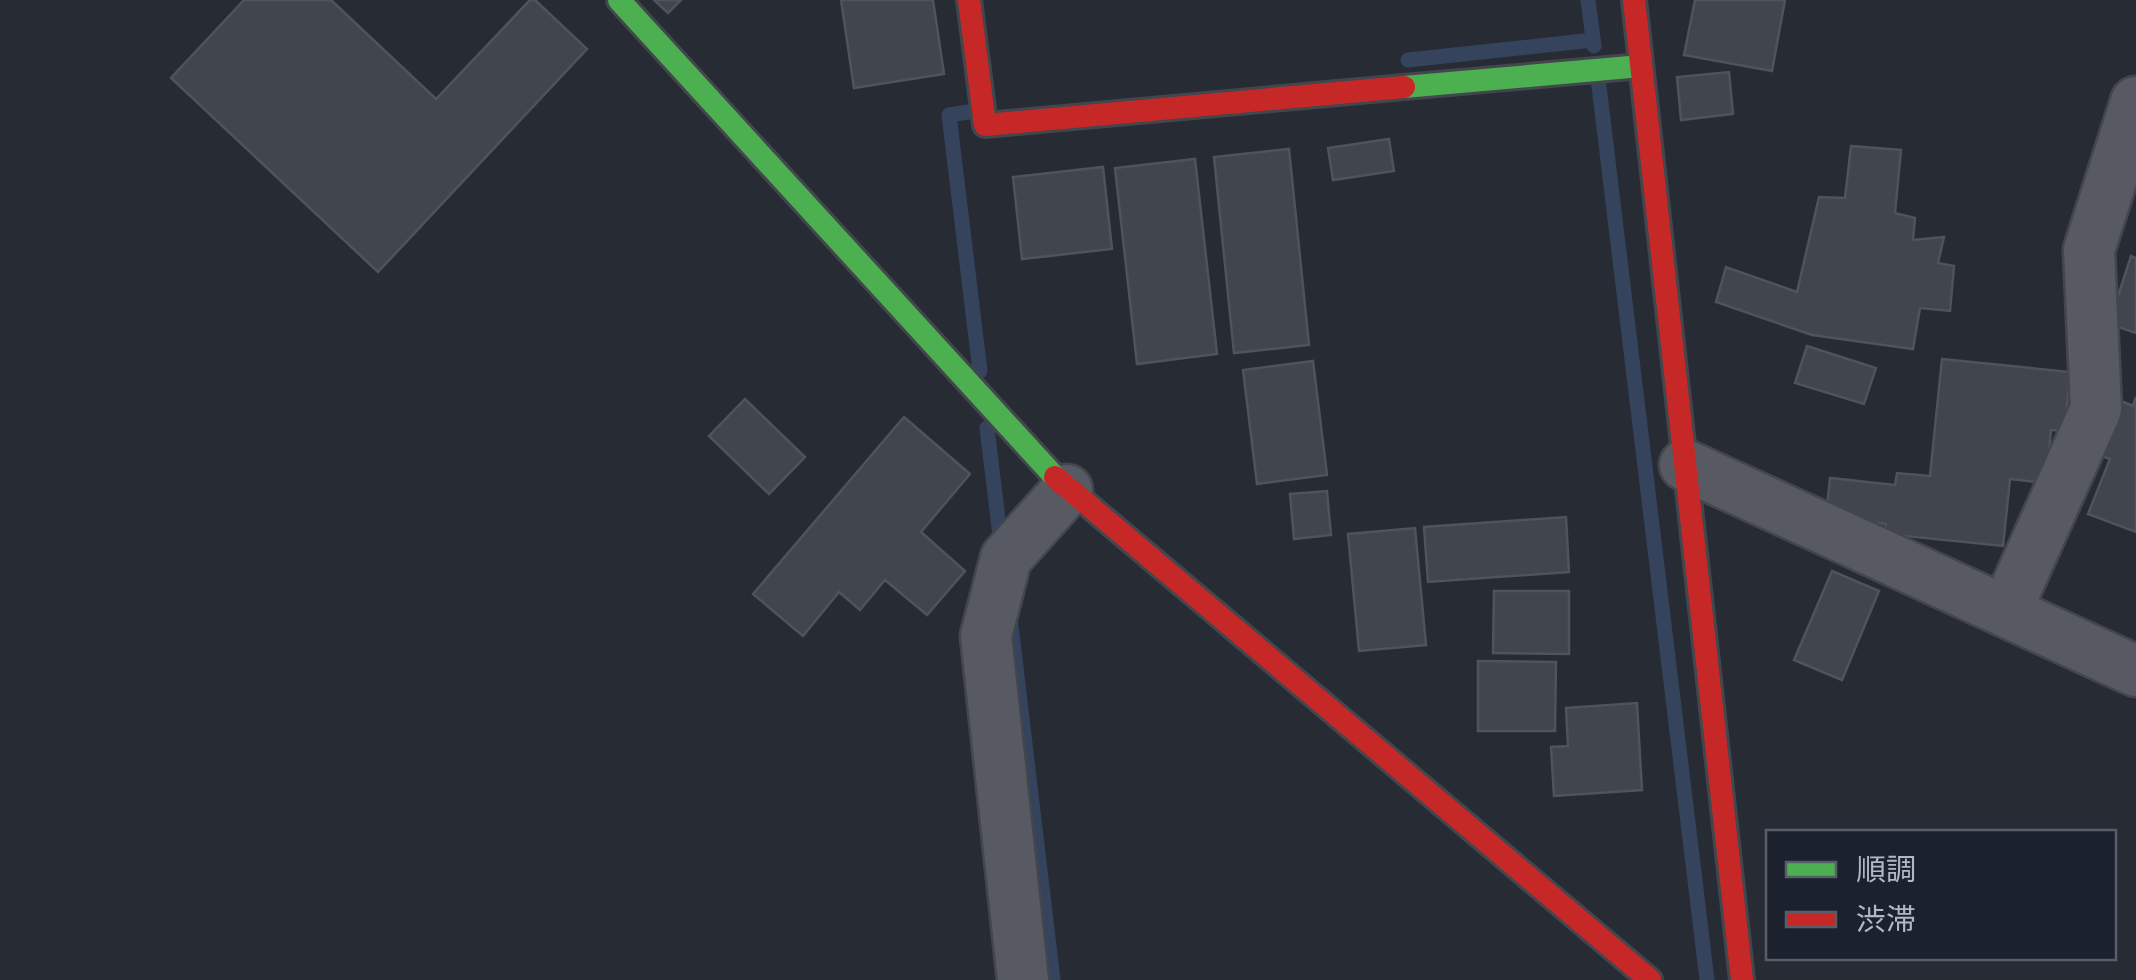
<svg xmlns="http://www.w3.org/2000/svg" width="2136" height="980" viewBox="0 0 2136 980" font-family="'Noto Sans','Noto Sans JP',sans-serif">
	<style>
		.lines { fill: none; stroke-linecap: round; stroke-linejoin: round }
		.stream { stroke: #35435c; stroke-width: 15 }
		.building { fill: #41454c; stroke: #4f535b; stroke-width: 2.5 }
		.street-casing { stroke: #43464d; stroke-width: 55 }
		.fast-casing { stroke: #43464d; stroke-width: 28 }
		.jam-casing { stroke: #43464d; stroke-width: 28 }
		.street { stroke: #575a62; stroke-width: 50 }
		.fast { stroke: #4caf50; stroke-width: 22 }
		.jam { stroke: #c62828; stroke-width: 22 }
	</style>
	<rect width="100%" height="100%" fill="#272b34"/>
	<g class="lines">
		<g class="stream">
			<path d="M1588,0l6,46"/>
			<path d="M1408,60l185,-20"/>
			<path d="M1598,78l109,902"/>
			<path d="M974,111l-25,4 31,256"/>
			<path d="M987,428l14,116"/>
			<path d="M1010,617l43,363"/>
		</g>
	</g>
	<g class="building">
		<path d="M244,0h87l105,99 94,-99h5l52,49 -209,223 -207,-194z"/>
		<path d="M654,0h27l-13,13z"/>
		<path d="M841,0h92l11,74 -90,14z"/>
		<path d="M1695,0h90l-13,71 -88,-16z"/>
		<path d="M1729,72l4,42 -52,6 -4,-43z"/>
		<path d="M1389,139l5,32 -61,9 -5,-32z"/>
		<path d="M1851,146l50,4 -6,63 20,5 -2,22 31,-3 -6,26 16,3 -4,45 -30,-3 -7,41 -101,-14 -96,-33 10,-35 71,25 22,-95 26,1z"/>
		<path d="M1289,149l20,196 -75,8 -20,-196z"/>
		<path d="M1195,159l22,195 -80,10 -22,-196z"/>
		<path d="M1103,167l9,82 -90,10 -9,-82z"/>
		<path d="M2131,256l5,2v75l-27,-9z"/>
		<path d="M1807,346l69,22 -12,36 -69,-21z"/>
		<path d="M1942,359l128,13 -5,59 -14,-1 -5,53 -36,-4 -7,67 -118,-12 1,-10 -60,-7 4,-39 65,7 2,-12 33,3z"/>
		<path d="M1313,361l14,114 -70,9 -14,-114z"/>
		<path d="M2136,397v135l-48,-18 22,-55 -17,-6 21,-55 19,8z"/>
		<path d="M745,399l60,58 -36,37 -60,-58z"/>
		<path d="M904,417l66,57 -49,58 44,39 -38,44 -42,-35 -25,30 -21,-18 -36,44 -50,-42z"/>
		<path d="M1327,491l4,44 -37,4 -4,-45z"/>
		<path d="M1566,517l3,55 -141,10 -4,-55z"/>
		<path d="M1415,528l11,117 -67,6 -11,-117z"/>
		<path d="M1832,571l47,20 -37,89 -48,-20z"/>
		<path d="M1494,591h75v63l-76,-1z"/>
		<path d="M1478,661l78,1 -1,69h-77z"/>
		<path d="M1637,703l5,87 -88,6 -3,-49 17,-1 -2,-38z"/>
	</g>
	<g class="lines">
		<defs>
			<g id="street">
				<path d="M1685,465l451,206"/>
				<path d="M2006,611l90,-202 -7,-159 47,-148"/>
				<path d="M1023,980l-37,-344 20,-78 61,-68"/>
			</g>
			<g id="fast">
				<path d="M619,0l436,477"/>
				<path d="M1404,87l237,-21"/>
			</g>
			<g id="jam">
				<path d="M969,0l16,125 419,-38"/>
				<path d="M1634,0l108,980"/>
				<path d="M1055,477l595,503"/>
			</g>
		</defs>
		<use href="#street" class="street-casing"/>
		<use href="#fast" class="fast-casing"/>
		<use href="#jam" class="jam-casing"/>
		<use href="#street" class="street"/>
		<use href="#fast" class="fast"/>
		<use href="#jam" class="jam"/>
	</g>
	<rect x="1766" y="830" width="350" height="130" fill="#1b222e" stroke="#575e6a" stroke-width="2.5"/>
	<rect x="1786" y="862" width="50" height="15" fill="#4caf50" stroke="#575e6a" stroke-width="2.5"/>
	<text x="1856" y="880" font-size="30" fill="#b0b7c5">順調</text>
	<rect x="1786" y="912" width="50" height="15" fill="#c62828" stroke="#575e6a" stroke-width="2.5"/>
	<text x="1856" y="930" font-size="30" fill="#b0b7c5">渋滞</text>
</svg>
